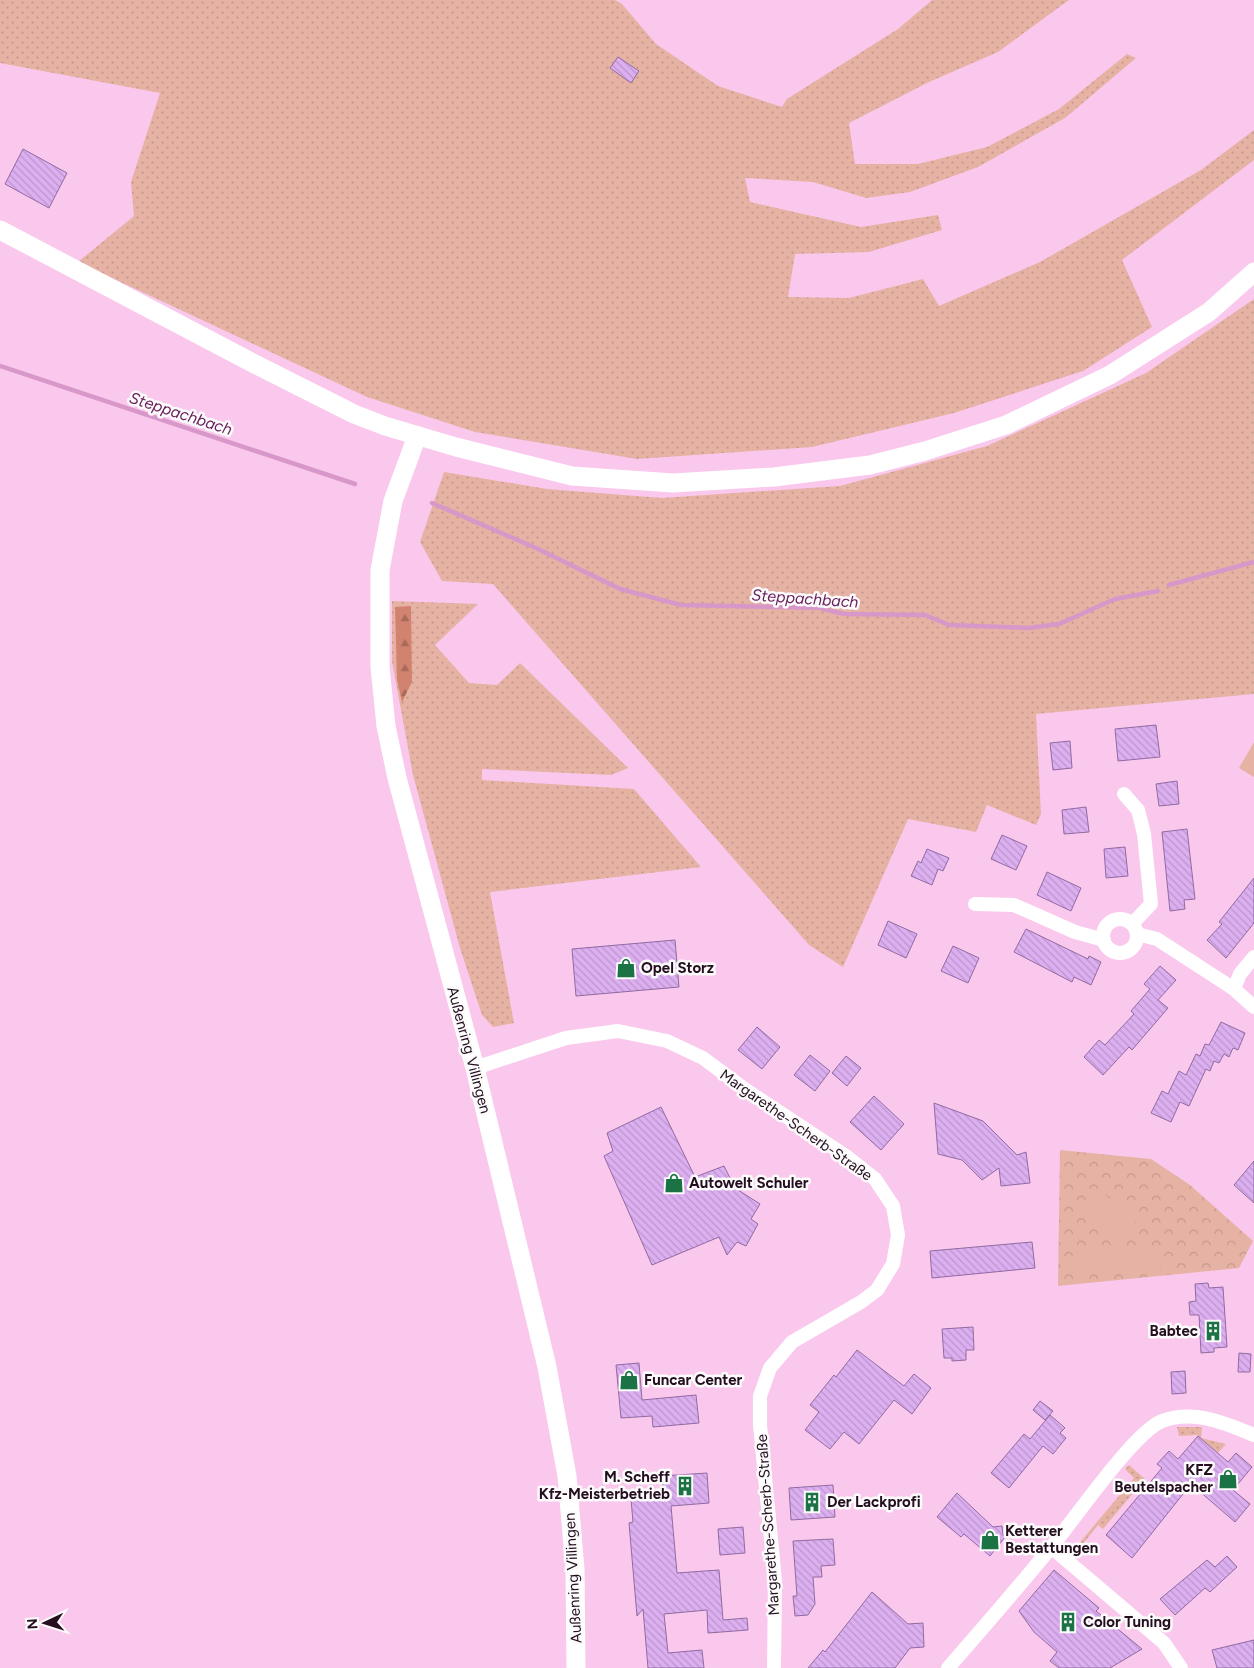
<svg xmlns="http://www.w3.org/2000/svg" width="1254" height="1668" viewBox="0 0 1254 1668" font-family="Figtree,sans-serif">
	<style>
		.grass { fill: url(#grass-dots) }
		.forest { fill: url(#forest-firs) }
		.park { fill: url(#park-crowns) }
		.garden { fill: #e6b2a4 }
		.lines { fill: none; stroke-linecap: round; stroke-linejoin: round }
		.stream { stroke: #d897c9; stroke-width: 4.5 }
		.building { fill: url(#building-back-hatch); stroke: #916aa1 }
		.street { stroke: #fff; stroke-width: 14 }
		.secondary { stroke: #fff; stroke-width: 19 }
		.labels { text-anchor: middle; stroke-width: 5; stroke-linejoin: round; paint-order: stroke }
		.poi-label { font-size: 15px; font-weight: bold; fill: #240e1f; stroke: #fbfbfb; text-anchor: start }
		.street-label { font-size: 15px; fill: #240e1f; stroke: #fbfbfb }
		.water-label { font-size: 16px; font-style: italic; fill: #691c5c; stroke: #fbfbfb }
	</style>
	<defs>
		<pattern id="grass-dots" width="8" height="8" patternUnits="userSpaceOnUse" patternTransform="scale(1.25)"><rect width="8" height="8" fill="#e6b2a4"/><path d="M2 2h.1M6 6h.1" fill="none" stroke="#c5988d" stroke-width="1.8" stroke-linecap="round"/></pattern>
		<pattern id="forest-firs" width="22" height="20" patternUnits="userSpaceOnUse" patternTransform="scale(1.25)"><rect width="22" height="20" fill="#d2836f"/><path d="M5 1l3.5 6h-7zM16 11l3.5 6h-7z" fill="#aa6a5b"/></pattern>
		<pattern id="park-crowns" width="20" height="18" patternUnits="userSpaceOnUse" patternTransform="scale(1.25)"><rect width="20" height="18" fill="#e6b2a4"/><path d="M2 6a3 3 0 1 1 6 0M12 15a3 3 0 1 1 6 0" fill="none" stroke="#c5988d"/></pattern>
		<pattern id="building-back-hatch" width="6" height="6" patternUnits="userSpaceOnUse" patternTransform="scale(1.25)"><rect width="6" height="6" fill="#dcaff0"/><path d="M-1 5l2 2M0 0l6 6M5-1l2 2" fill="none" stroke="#bd95cd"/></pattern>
	</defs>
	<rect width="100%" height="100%" fill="#fac8ed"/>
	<g class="grass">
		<path d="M0,0h615l7,4 34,40 62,42 64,21 5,-8 111,-70 34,-29h137l-71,52 -69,30 -80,41 6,41h63l69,-17 72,-38 68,-55 9,4 -71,60 -87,49 -68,25 -44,6 -53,-16 -68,-4 5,24 111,25 77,-12 4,15 -73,22 -74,2 -7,43 61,1 74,-19 16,27 101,-44 161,-92 53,-40v30l-132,100 30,67 -69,44 -129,42 -142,34 -175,12 -162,-27 -108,-35 -289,-135 56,-46 -3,-34 29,-89 -160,-30z"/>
		<path d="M1254,299v395l-218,20 5,100 -5,11 -49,-20 -11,27 -68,-13 -65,148 -34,-22 -316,-361 -51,-3 -22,-39 24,-70 103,17 115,9 178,-12 147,-40 159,-73z"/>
		<path d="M392,601l86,3 -43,41 34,38 28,2 23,-22 108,105 -17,7 -129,-6v11l152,9 67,78 -211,25 24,131 -21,4 -11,-12 -22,-67 -47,-173 -21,-114z"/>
		<path d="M1177,1427h25l-1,11 25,6 -8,9 -21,-18 -18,1z"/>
		<path d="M1129,1465l16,14 -42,50 -5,-4 -20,25 -2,-3 58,-69 -9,-9z"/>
	</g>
	<path class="forest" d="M411,606l1,76 -10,20 -5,-22 -2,-73z"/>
	<path class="park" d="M1060,1150l91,9 39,26 63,56 -14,27 -181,18z"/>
	<g class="garden">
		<path d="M1254,742v35l-15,-9z"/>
		<path d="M1096,1188l41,31 -17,23 -41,-31z"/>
		<path d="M1073,1246l88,2 -1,26 -88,-2z"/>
	</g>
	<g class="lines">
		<g class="stream">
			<path d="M0,366l355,118"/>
			<path d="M432,503l104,45 84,41 61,16 139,3 24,6 81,1 24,10 79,3 31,-4 56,-25 43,-8"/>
			<path d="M1169,585l85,-23"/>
		</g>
	</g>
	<g class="building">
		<path d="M618,57l21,14 -8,12 -21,-15z"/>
		<path d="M23,149l44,24 -18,35 -44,-24z"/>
		<path d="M1156,725l4,32 -42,4 -3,-32z"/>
		<path d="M1070,741l2,27 -19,2 -3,-27z"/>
		<path d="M1177,781l2,23 -20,2 -3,-22z"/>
		<path d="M1086,807l3,25 -25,2 -2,-24z"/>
		<path d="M1187,829l8,70 -11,1 1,9 -15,2 -8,-79z"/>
		<path d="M1002,835l25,11 -11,24 -25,-11z"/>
		<path d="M1125,847l3,29 -22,2 -2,-29z"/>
		<path d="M927,849l22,9 -6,13 -5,-2 -6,16 -21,-9 7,-15 3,2z"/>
		<path d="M1047,872l34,16 -10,23 -34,-16z"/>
		<path d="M1254,878v45l-28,35 -19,-18 15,-16 -3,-2z"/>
		<path d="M888,921l29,13 -11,24 -28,-13z"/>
		<path d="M1026,929l62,30 1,-3 12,6 -10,23 -17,-8 -2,5 -58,-30z"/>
		<path d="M675,940l4,47 -103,9 -4,-47z"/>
		<path d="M953,946l26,12 -11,25 -27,-12z"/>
		<path d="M1160,966l16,14 -18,20 10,8 -36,42 -3,-3 -26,28 -19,-18 15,-17 6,5 29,-31 -3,-3 19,-22 -6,-5z"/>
		<path d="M1221,1022l24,11 -7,17 -5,-2 -4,9 -5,-3 -5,9 -5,-2 -4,10 -4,-2 -17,37 -9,-4 -9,20 -20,-9 11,-22 6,3 11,-23 7,4 10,-21 4,2 5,-12 4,1z"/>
		<path d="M757,1027l23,20 -18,22 -24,-19z"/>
		<path d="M810,1055l20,16 -15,20 -21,-16z"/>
		<path d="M846,1056l15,12 -14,18 -15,-13z"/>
		<path d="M874,1096l30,28 -23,26 -31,-28z"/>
		<path d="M934,1103l49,18 34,34 9,-3 4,31 -29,3 -2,-18 -17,12 -20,-20 -24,-6z"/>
		<path d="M661,1107l34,70 29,-11 11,22 25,16 -9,15 7,5 -12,22 -9,-4 -10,13 -8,-18 -67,28 -48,-109 9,-5 -6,-18z"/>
		<path d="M1254,1161v42l-20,-18z"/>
		<path d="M1032,1242l3,26 -103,10 -2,-27z"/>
		<path d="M1208,1283l1,5 14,-1 4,60 -13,1v4l-13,1 -2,-38h-9l-1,-13 7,-1 -1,-17z"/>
		<path d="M973,1327l1,23h-8v10l-14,1v-3h-8l-2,-29z"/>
		<path d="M857,1350l47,36 10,-12 17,14 -19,26 -18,-14 -35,44 -15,-12 -14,17 -25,-19 14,-18 -9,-7 24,-30 2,2z"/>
		<path d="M1239,1353l12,1 -1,18h-12z"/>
		<path d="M639,1363l3,37 54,-5 3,28 -46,4 -1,-11 -31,2 -5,-53z"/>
		<path d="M1185,1371l1,22 -14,1 -1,-22z"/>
		<path d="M1040,1401l13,10 -8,9 -12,-10z"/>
		<path d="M1050,1415l15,13 -5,5 6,5 -13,16 -10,-8 -34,42 -18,-15 33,-39 6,5z"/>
		<path d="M1198,1436l30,26 8,-9 16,14 -19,23 17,14 -15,18 -44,-38 -59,74 -26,-23 56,-67 -5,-4 12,-13 9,8z"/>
		<path d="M707,1473l2,30 -38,3 6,67 42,-3 4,50 24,-2 1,12 -40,3 -1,-23 -43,4 4,39 34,-3 2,18h-56l-5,-59 -6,7 -8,-93 4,-1 -2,-23 33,-2 -2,-21z"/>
		<path d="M833,1485l2,32 -44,3 -2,-32z"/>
		<path d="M957,1493l36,34 9,-1 1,9 2,2 -15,19 -26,-22 -3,3 -24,-20z"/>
		<path d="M743,1527l2,26 -25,2 -2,-26z"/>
		<path d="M833,1539l2,26 -14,1 1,11h-9l2,27 -7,11 -13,1 -2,-20h4l-4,-55z"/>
		<path d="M1227,1556l10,11 -27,25 -5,-4 -30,27 -15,-16 47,-39 8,7z"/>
		<path d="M1054,1570l45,38 -3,3 46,38 -32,19h-51l-9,-7 7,-9 -23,-20 -15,-21z"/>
		<path d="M872,1592l36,32 15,-1 1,24 -14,1 -15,20h-87l15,-18 2,2z"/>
		<path d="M1254,1640v28h-37l-5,-18z"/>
	</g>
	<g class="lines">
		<g class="street">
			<path d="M1124,794l14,16 6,24 7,70 -19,20"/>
			<path d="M975,904l39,1 61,27 29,8"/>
			<circle cx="1120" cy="936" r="17"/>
			<path d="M1137,934l20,5 77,50 20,18"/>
			<path d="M1234,989l6,-15 14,-17"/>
			<path d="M475,1068l91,-30 52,-7 49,10 36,17 43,32 100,66 29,23 18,27 5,29 -5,29 -16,26 -16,12 -69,40 -22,26 -10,28v29l15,156 -1,87"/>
			<path d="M1051,1547l113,96 17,25"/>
			<path d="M948,1668c35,-40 70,-80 104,-122 23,-27 81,-113 110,-125 32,-12 63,2 92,14"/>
		</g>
		<g class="secondary">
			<path d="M0,230l249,131 105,53 31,12 71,21 116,29 101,7 101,-6 96,-12 55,-14 81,-26 104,-50 99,-63 45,-40"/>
			<path d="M417,436l-24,65 -13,69v97l6,59 11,52 78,290 72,299 20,109 8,93 1,99"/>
		</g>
	</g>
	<defs>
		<symbol id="shop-bare" viewBox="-9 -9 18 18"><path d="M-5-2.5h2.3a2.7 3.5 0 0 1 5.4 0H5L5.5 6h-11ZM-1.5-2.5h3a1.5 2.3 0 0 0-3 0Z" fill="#1b7245" stroke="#fbfbfb" stroke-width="2.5" paint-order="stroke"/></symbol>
		<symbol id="building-bare" viewBox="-9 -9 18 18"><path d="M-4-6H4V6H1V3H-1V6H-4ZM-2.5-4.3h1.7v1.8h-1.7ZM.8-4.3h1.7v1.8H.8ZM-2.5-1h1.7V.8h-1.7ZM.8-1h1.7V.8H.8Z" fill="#1b7245" stroke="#fbfbfb" stroke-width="2.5" paint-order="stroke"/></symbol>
	</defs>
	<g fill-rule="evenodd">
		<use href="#shop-bare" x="612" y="954" width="28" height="28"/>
		<use href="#shop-bare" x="660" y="1169" width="28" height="28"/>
		<use href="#building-bare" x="1199" y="1317" width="28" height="28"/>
		<use href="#shop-bare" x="615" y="1366" width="28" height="28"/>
		<use href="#shop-bare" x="1214" y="1465" width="28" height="28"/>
		<use href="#building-bare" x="671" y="1472" width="28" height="28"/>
		<use href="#building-bare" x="798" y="1488" width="28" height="28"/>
		<use href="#shop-bare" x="976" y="1526" width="28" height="28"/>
		<use href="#building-bare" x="1054" y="1608" width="28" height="28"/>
	</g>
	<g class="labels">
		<g class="poi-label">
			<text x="641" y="973">Opel Storz</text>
			<text x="689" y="1188">Autowelt Schuler</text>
			<text x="1198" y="1336" text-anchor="end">Babtec</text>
			<text x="644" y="1385">Funcar Center</text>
			<text x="1213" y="1475" text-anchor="end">KFZ<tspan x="1213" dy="17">Beutelspacher</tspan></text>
			<text x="670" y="1482" text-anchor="end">M. Scheff<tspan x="670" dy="17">Kfz-Meisterbetrieb</tspan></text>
			<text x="827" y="1507">Der Lackprofi</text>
			<text x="1005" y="1536">Ketterer<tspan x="1005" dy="17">Bestattungen</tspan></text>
			<text x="1083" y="1627">Color Tuning</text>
		</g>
		<g class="street-label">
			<text transform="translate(469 1050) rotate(75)" y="5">Außenring Villingen</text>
			<text transform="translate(796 1125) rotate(35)" y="5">Margarethe-Scherb-Straße</text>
			<text transform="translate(768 1525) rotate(-94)" y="5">Margarethe-Scherb-Straße</text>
			<text transform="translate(573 1578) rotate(-93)" y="5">Außenring Villingen</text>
		</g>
		<g class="water-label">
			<text transform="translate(181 413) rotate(18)" y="6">Steppachbach</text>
			<text transform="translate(805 598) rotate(4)" y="6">Steppachbach</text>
		</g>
	</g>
	<g transform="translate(45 1623) rotate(266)" stroke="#fbfbfb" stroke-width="4" paint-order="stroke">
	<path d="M0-4L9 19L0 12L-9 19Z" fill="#240e1f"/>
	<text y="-8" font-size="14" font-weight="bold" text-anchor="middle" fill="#240e1f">N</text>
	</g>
</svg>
